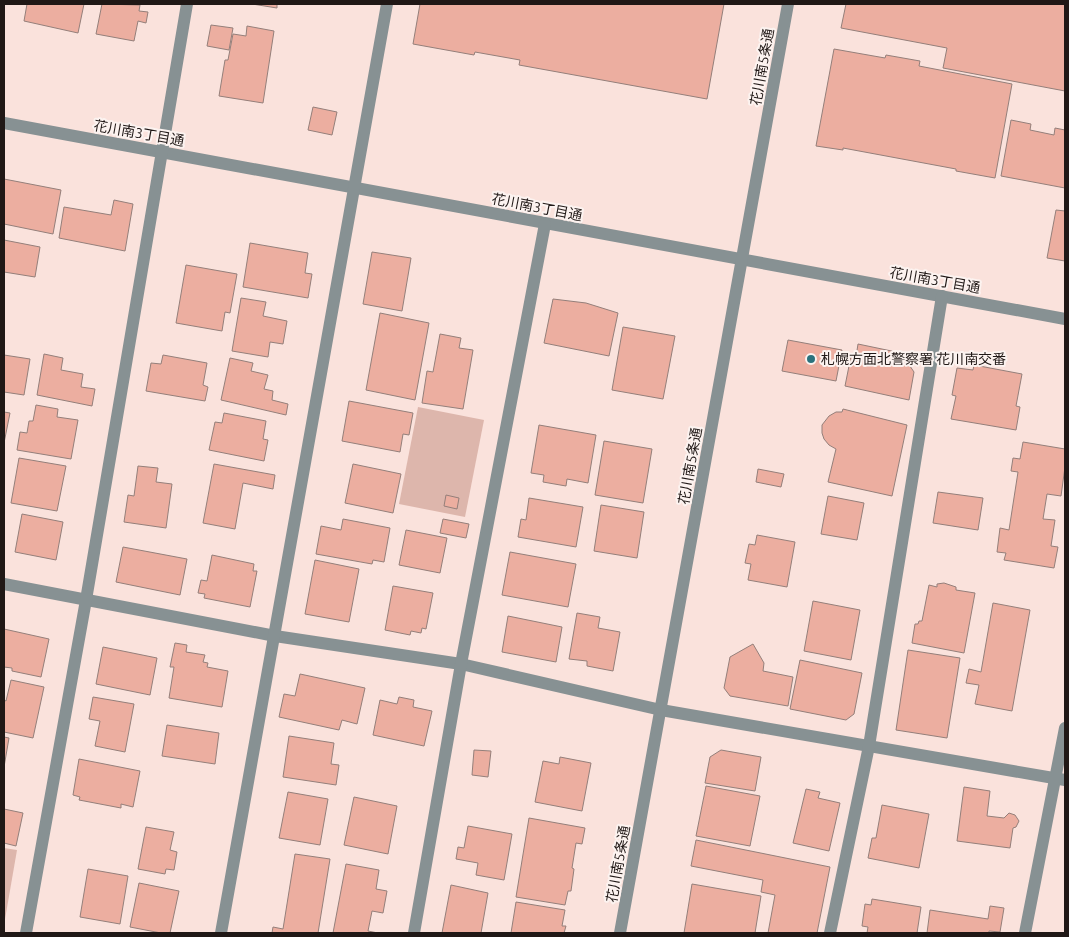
<svg xmlns="http://www.w3.org/2000/svg" width="1069" height="937" viewBox="0 0 1069 937" font-family="Ubuntu,'Noto Sans JP',sans-serif">
	<style>
		.green { fill: #ddb6ac }
		.building { fill: #ecaea0; stroke: #947f7a }
		.lines { fill: none; stroke-linecap: round; stroke-linejoin: round }
		.minor { stroke: #879193; stroke-width: 12 }
		.poi-dot { fill: #2a727d; stroke: #fcf3f0; stroke-width: 2 }
		.labels { text-anchor: middle; stroke-width: 4; stroke-linejoin: round; paint-order: stroke }
		.street-label { font-size: 14px; fill: #201816; stroke: #fcf3f0 }
		.poi-label { font-size: 14px; fill: #201816; stroke: #fcf3f0; text-anchor: start }
	</style>
	<rect width="100%" height="100%" fill="#fae2dc"/>
	<g class="green">
		<path d="M418,407l66,13 -19,97 -66,-13z"/>
		<path d="M4,848l13,2 -13,75z"/>
	</g>
	<g class="building">
		<path d="M27,4h57l-6,29 -54,-12z"/>
		<path d="M102,4l38,1 -1,6 9,1 -2,11 -8,-2 -4,20 -38,-7z"/>
		<path d="M252,4h25v4z"/>
		<path d="M420,4h304l-17,95 -188,-34 1,-5 -45,-8 -1,3 -61,-11z"/>
		<path d="M846,4h219v87l-122,-23 4,-20 -106,-20z"/>
		<path d="M211,25l22,3 -4,22 -22,-4z"/>
		<path d="M247,26l27,5 -11,72 -44,-7 6,-36h3l5,-26 13,2z"/>
		<path d="M834,49l51,9 1,-3 34,6 -1,5 93,18 -17,94 -39,-7v-2l-113,-21v2l-27,-4z"/>
		<path d="M313,107l24,5 -5,23 -24,-5z"/>
		<path d="M1011,120l20,4 -1,6 24,5 1,-7 10,2v58l-64,-12z"/>
		<path d="M4,179l57,11 -8,44 -49,-10z"/>
		<path d="M114,200l19,4 -8,47 -66,-13 5,-31 47,8z"/>
		<path d="M1056,210l9,1v50l-18,-3z"/>
		<path d="M4,240l36,7 -5,30 -31,-5z"/>
		<path d="M250,243l58,10 -3,20 7,1 -4,24 -65,-11z"/>
		<path d="M372,252l39,6 -9,53 -39,-7z"/>
		<path d="M186,265l51,9 -7,39 -5,-1 -3,19 -46,-8z"/>
		<path d="M241,298l25,4 -3,14 24,5 -4,23 -13,-2 -2,15 -36,-6z"/>
		<path d="M553,299l33,4 32,10 -9,43 -65,-13z"/>
		<path d="M380,313l49,10 -14,77 -49,-10z"/>
		<path d="M623,327l52,9 -12,63 -51,-9z"/>
		<path d="M440,334l21,4 -2,10 14,2 -10,59 -41,-6 5,-32 6,1z"/>
		<path d="M788,340l54,10 -6,31 -54,-10z"/>
		<path d="M858,344l43,9 13,19 -5,28 -64,-14 6,-30 5,1z"/>
		<path d="M44,354l19,4 -2,12 22,4 -2,13 14,2 -3,17 -55,-11z"/>
		<path d="M4,355l26,4 -6,36 -20,-3z"/>
		<path d="M163,355l44,8 -4,22 5,2 -3,14 -59,-10 5,-28 10,1z"/>
		<path d="M230,358l23,5 -2,8 17,4 -4,14 9,2 -1,9 16,4 -2,11 -65,-15z"/>
		<path d="M974,365l48,9 -6,32 4,1 -4,23 -65,-11 5,-23 -4,-1 5,-27 16,2z"/>
		<path d="M349,401l64,12 -4,22 -6,-1 -3,18 -58,-11z"/>
		<path d="M36,405l22,4 -1,8 21,3 -7,39 -54,-9 3,-18 7,1 2,-12h4z"/>
		<path d="M843,409l64,16 -15,71 -64,-14 8,-33 -7,-4 -5,-6 -2,-6v-8l7,-9 7,-4h6z"/>
		<path d="M4,412l6,1 -6,30z"/>
		<path d="M224,413l42,8 -3,18 5,1 -4,21 -55,-11 6,-28 7,1z"/>
		<path d="M539,425l57,10 -8,48 -21,-4 -1,7 -23,-4 1,-7 -13,-2z"/>
		<path d="M604,441l48,8 -9,54 -48,-8z"/>
		<path d="M1023,442l42,7v18l-4,29 -14,-2 -4,25 12,1 -4,26 7,1 -4,21 -50,-8 2,-7 -9,-1 3,-24 9,2 9,-58 -7,-1 2,-13 7,1z"/>
		<path d="M19,458l47,8 -9,45 -46,-8z"/>
		<path d="M214,464l61,11 -2,14 -30,-6 -8,46 -32,-6z"/>
		<path d="M353,464l48,10 -8,39 -48,-10z"/>
		<path d="M138,466l20,2 -2,14 16,2 -6,44 -42,-6 4,-27 6,1z"/>
		<path d="M758,469l26,5 -3,13 -25,-5z"/>
		<path d="M938,492l45,6 -5,32 -45,-7z"/>
		<path d="M446,495l13,3 -2,11 -13,-3z"/>
		<path d="M828,496l36,7 -7,37 -36,-6z"/>
		<path d="M529,498l54,9 -7,40 -58,-10 3,-18 5,1z"/>
		<path d="M601,505l43,7 -7,46 -43,-7z"/>
		<path d="M22,514l41,8 -7,38 -41,-8z"/>
		<path d="M343,519l47,9 -6,34 -11,-2 -1,4 -56,-10 5,-28 20,4z"/>
		<path d="M443,519l26,5 -3,14 -26,-5z"/>
		<path d="M406,530l41,8 -7,35 -41,-8z"/>
		<path d="M757,535l38,7 -8,45 -39,-7 3,-16 -6,-1 4,-19 6,1z"/>
		<path d="M123,547l64,12 -7,36 -64,-13z"/>
		<path d="M510,552l66,12 -8,43 -66,-12z"/>
		<path d="M212,555l42,9 -1,7h4l-7,36 -46,-9 1,-4 -7,-1 3,-13 6,1z"/>
		<path d="M315,560l44,9 -10,53 -44,-8z"/>
		<path d="M944,583l12,4v3l19,3 -11,60 -52,-10 3,-19h3l1,-3h3l7,-36 8,2v-3z"/>
		<path d="M393,586l40,7 -7,36 -4,-1 -1,5 -10,-2 -1,4 -25,-5z"/>
		<path d="M813,601l47,9 -9,50 -47,-9z"/>
		<path d="M993,603l37,7 -18,101 -37,-7 4,-19 -13,-2 3,-14 12,3z"/>
		<path d="M577,613l23,4 -2,11 22,4 -7,39 -26,-5v-5l-18,-2z"/>
		<path d="M508,616l54,11 -6,35 -54,-10z"/>
		<path d="M4,629l45,10 -8,38 -29,-6v-3l-8,-1z"/>
		<path d="M175,643l12,2 -1,7 19,3 -2,7 5,1 -1,4 21,4 -6,36 -53,-9 5,-31h-4z"/>
		<path d="M753,644l11,19 -1,8 30,6 -5,29 -58,-10 -6,-8 6,-31z"/>
		<path d="M103,647l54,11 -7,37 -54,-11z"/>
		<path d="M908,650l52,8 -13,80 -51,-8z"/>
		<path d="M800,660l62,13 -8,41 -8,6 -56,-11z"/>
		<path d="M300,674l65,14 -8,36 -15,-4 -3,10 -60,-13 5,-23 11,2z"/>
		<path d="M11,680l33,7 -11,51 -29,-6v-32l2,1z"/>
		<path d="M93,697l41,7 -9,48 -30,-6 5,-25 -11,-2z"/>
		<path d="M399,697l15,3 -1,7 19,4 -8,35 -51,-11 7,-35 17,4z"/>
		<path d="M167,725l52,8 -4,31 -53,-8z"/>
		<path d="M289,736l45,7 -3,21 8,1 -3,20 -53,-8z"/>
		<path d="M4,737l5,1 -5,29z"/>
		<path d="M474,750l17,1 -3,26 -16,-2z"/>
		<path d="M721,750l40,7 -6,34 -50,-8 5,-26z"/>
		<path d="M560,757l31,6 -9,48 -47,-9 8,-41 16,3z"/>
		<path d="M79,759l61,12 -7,36 -12,-3v4l-42,-8 1,-3 -7,-2z"/>
		<path d="M706,786l54,10 -10,50 -54,-10z"/>
		<path d="M964,787l26,4 -3,25 17,2 5,-5 6,2 4,6 -3,6 -3,1 -3,20 -53,-7z"/>
		<path d="M806,789l14,3 -2,6 22,5 -11,48 -36,-8z"/>
		<path d="M288,792l40,7 -8,46 -41,-7z"/>
		<path d="M354,797l43,9 -9,48 -44,-9z"/>
		<path d="M882,805l47,9 -10,54 -51,-10 4,-20h4z"/>
		<path d="M4,809l19,4 -7,33 -12,-3z"/>
		<path d="M529,818l56,10 -3,16 -6,-1 -4,25 2,1 -3,22h-3l-3,14 -49,-8z"/>
		<path d="M468,826l44,8 -8,46 -28,-5 2,-12 -22,-4 2,-12 6,1z"/>
		<path d="M146,827l28,5 -4,18 7,2 -3,18 -8,-1 -1,5 -27,-5z"/>
		<path d="M696,840l134,27 -13,66h-49l7,-38 -14,-3 2,-12 -72,-14z"/>
		<path d="M295,854l35,5 -12,74h-46l1,-6 10,2z"/>
		<path d="M346,864l33,6 -3,19 11,2 -4,22 -11,-2 -4,20 10,2h-45z"/>
		<path d="M88,869l40,7 -8,48 -40,-7z"/>
		<path d="M139,883l40,8 -9,42h-9l-31,-6z"/>
		<path d="M692,884l69,12 -6,37h-71z"/>
		<path d="M451,885l37,8 -7,40h-39z"/>
		<path d="M872,899l49,8 -4,26h-50l1,-6 -6,-1 3,-22 6,1z"/>
		<path d="M516,902l49,8 -3,16h4l-2,7h-53z"/>
		<path d="M990,906l14,2 -4,24 -11,-1v2h-62l3,-23 58,9z"/>
	</g>
	<g class="lines">
		<g class="minor">
			<path d="M4,123l1061,196"/>
			<path d="M4,584l271,52 186,28 200,46 404,70"/>
			<path d="M26,933l60,-333 101,-596"/>
			<path d="M221,933l166,-929"/>
			<path d="M414,933l47,-269 84,-440"/>
			<path d="M620,933l168,-929"/>
			<path d="M830,933l39,-187 73,-450"/>
			<path d="M1025,933l40,-205"/>
		</g>
	</g>
	<circle class="poi-dot" cx="811" cy="359" r="5"/>
	<g class="labels">
		<g class="street-label">
			<text transform="translate(762 67) rotate(-80)" y="5">花川南5条通</text>
			<text transform="translate(139 133) rotate(10)" y="5">花川南3丁目通</text>
			<text transform="translate(537 207) rotate(11)" y="5">花川南3丁目通</text>
			<text transform="translate(935 280) rotate(10)" y="5">花川南3丁目通</text>
			<text transform="translate(690 466) rotate(-80)" y="5">花川南5条通</text>
			<text transform="translate(618 864) rotate(-80)" y="5">花川南5条通</text>
		</g>
		<g class="poi-label">
			<text x="821" y="364">札幌方面北警察署 花川南交番</text>
		</g>
	</g>
	<rect width="1069" height="937" fill="none" stroke="#201816" stroke-width="10"/>
</svg>
